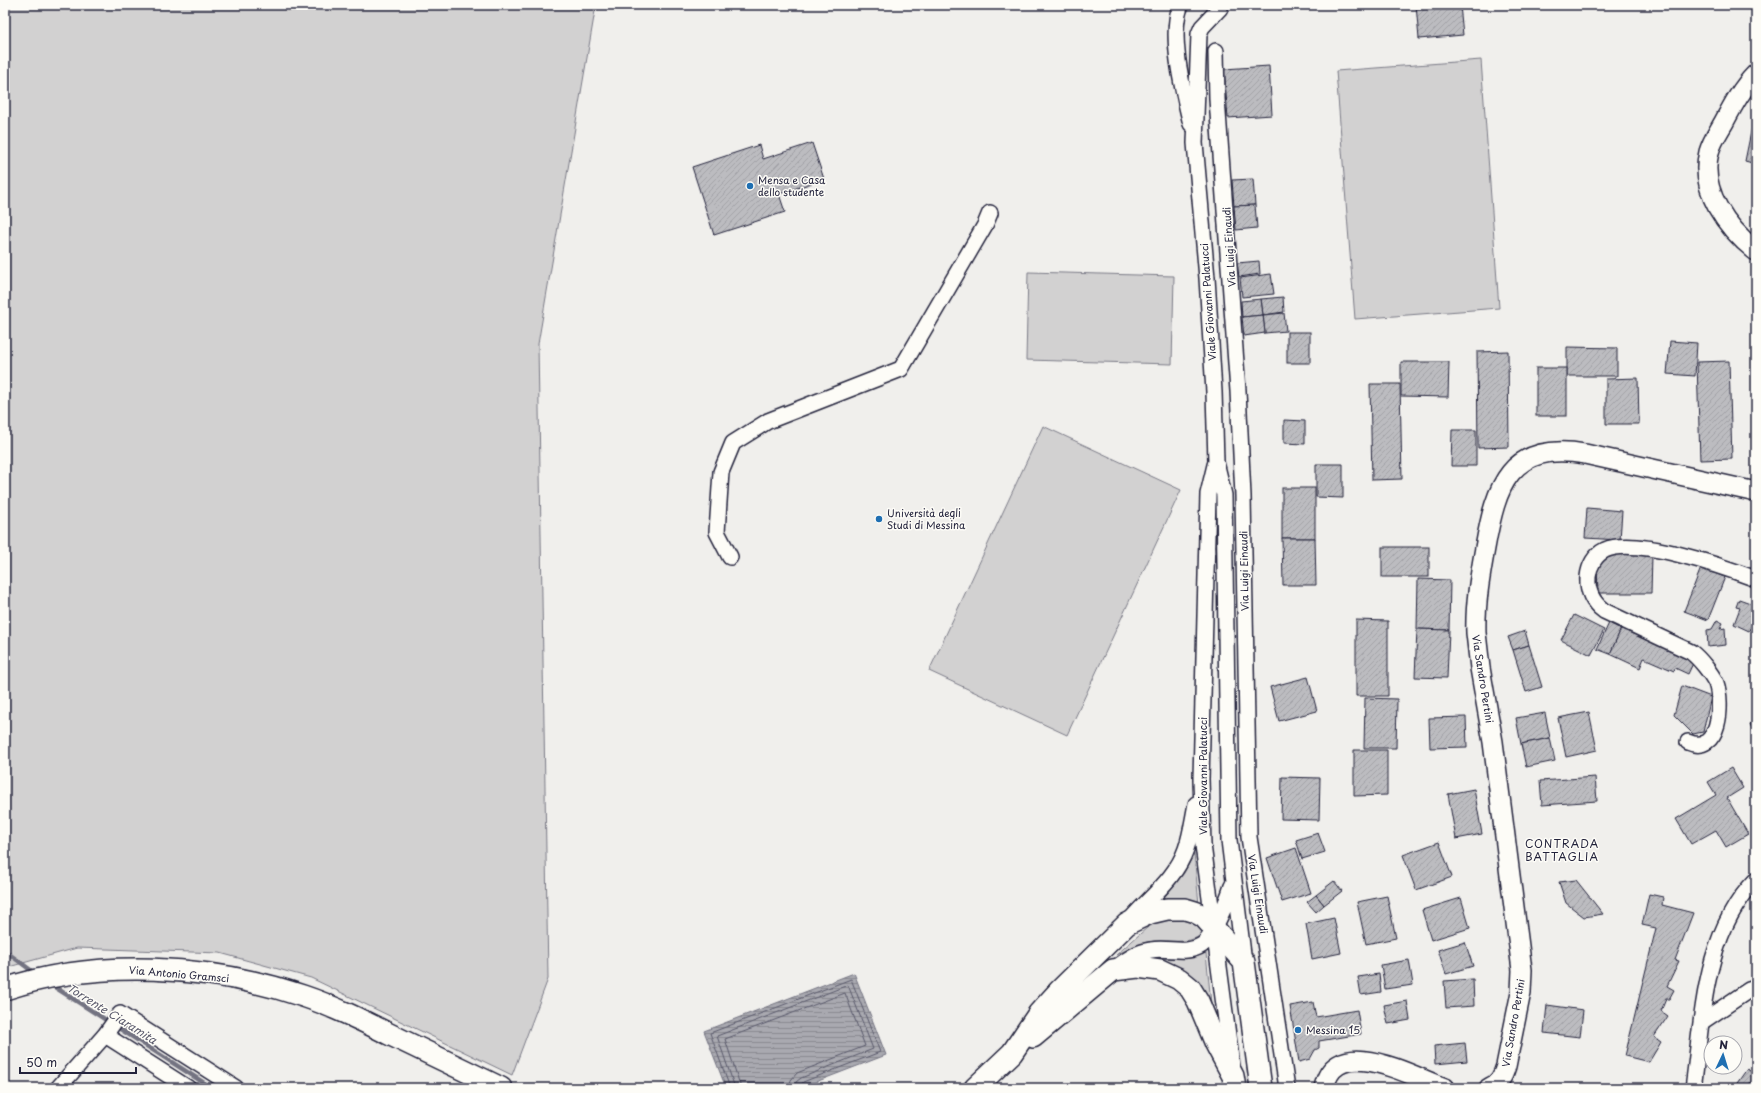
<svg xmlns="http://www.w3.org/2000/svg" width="1761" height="1093" viewBox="0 0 1761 1093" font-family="'Playpen Sans',sans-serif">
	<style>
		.grass { fill: #d2d1d1; stroke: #7a7a86 }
		.water { fill: url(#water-rules); stroke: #737381 }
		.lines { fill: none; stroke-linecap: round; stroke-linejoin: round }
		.shore { stroke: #58586a; stroke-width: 1 }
		.stream { stroke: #737381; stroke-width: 4.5 }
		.building { fill: url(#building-hatch); stroke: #22223b }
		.minor-casing { stroke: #22223b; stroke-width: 18 }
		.tertiary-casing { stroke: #22223b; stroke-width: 22 }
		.secondary-casing { stroke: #22223b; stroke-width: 24 }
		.minor { stroke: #fdfcf7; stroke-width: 15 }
		.tertiary { stroke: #fdfcf7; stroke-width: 19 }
		.secondary { stroke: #fdfcf7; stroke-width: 21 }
		.poi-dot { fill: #1f6fb2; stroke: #fdfcf7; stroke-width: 1.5 }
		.labels { text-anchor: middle; stroke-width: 3; stroke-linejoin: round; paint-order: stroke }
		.poi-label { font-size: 10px; fill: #22223b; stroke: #fdfcf7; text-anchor: start }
		.street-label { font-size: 10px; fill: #22223b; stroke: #fdfcf7 }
		.neighbourhood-label { font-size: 11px; letter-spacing: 1px; fill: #22223b; stroke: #fdfcf7 }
		.water-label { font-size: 11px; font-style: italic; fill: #58586a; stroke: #fdfcf7 }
	</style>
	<defs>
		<pattern id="water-rules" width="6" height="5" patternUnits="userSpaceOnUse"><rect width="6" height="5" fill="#a9a9b0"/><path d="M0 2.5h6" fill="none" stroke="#898990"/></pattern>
		<pattern id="building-hatch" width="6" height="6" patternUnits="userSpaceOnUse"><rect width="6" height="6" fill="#bcbcc0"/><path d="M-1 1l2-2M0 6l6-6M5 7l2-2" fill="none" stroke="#a1a1a6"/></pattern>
	</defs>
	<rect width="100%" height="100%" fill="#f0efec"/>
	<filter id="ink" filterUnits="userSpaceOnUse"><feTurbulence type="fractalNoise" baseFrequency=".025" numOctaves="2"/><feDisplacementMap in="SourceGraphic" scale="8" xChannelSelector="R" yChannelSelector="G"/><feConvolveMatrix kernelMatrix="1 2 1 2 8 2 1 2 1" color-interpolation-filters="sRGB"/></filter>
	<g filter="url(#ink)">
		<g class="grass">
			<path d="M5,5h591l-58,339 10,635 -36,96 -201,-97 -91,-25 -143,-5 -72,20z"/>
			<path d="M1481,60l18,248 -144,11 -19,-248z"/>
			<path d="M1028,272l146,4 -2,88 -146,-4z"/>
			<path d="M1043,426l138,64 -114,245 -138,-64z"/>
			<path d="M1194,854l5,50 -37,-4 22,-27z"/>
			<path d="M1185,918l18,10 1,5c-17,14 -37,5 -57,9 -11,3 -21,8 -31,13l32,-28 13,-7z"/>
			<path d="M1206,953l5,50 -22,-28 -28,-16 29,-1z"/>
		</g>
		<path class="water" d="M854,973l32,82 -86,33h-74l-22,-57z"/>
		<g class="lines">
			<g class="shore">
				<path d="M730,1088l-20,-55 141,-54 29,73 -77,30 -3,6"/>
				<path d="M735,1088l-18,-52 131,-51 25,64 -72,29 -5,4 -1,6"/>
				<path d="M741,1088l-16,-49 120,-46 20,53 -68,27 -6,7 -2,8"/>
			</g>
			<g class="stream">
				<path d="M5,951l31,23"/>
				<path d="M50,984l162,104"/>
			</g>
		</g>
		<g class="building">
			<path d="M1416,5h44l3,30 -44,4z"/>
			<path d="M1269,66l3,49 -44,3 -4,-49z"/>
			<path d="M1754,117h2v47l-11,-3z"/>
			<path d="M812,143l12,36 -45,15 6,18 -71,23 -22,-68 67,-22 4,14z"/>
			<path d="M1253,179l2,26 -21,1 -2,-26z"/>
			<path d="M1255,205l2,23 -21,2 -2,-24z"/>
			<path d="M1259,261l1,13 -21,3 -2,-14z"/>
			<path d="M1271,274l3,20 -32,3 -2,-19z"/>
			<path d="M1283,297l1,15 -21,3 -2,-16z"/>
			<path d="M1261,299l2,16 -21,2 -1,-16z"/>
			<path d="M1284,313l2,18 -21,2 -2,-18z"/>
			<path d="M1263,315l2,18 -21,3 -2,-19z"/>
			<rect x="1287" y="332" width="23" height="31"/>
			<path d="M1670,341l27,2 -2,33 -28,-2z"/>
			<path d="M1567,347l50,1v28h-50z"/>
			<path d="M1508,351l1,96 -31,1 -1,-96z"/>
			<path d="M1729,361l3,98 -32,1 -3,-98z"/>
			<path d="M1401,362h48l-1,35 -47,-1z"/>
			<rect x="1536" y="368" width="31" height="48"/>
			<path d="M1638,378l1,46h-33v-45z"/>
			<path d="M1370,384h30l2,95 -30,1z"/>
			<path d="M1284,420l21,1v23l-21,-1z"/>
			<path d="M1452,430h24v36h-25z"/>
			<path d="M1316,464h27v34l-27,-1z"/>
			<rect x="1282" y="488" width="33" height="50"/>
			<path d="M1587,508l35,3 -2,29 -35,-2z"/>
			<path d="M1282,538h33l1,47h-33z"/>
			<rect x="1382" y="547" width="47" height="30"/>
			<path d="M1612,554l40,1 -1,38h-53l-1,-27z"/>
			<path d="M1701,568l24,9 -17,43 -24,-9z"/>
			<path d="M1418,579l32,1 -1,50 -32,-1z"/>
			<path d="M1739,599l17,6v25l-6,-2 -1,3 -15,-7 6,-16 -4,-1z"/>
			<path d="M1574,615l30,15 -13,25 -30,-15z"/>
			<path d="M1356,620l32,1v75h-32z"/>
			<path d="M1717,620l6,3 -3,6 5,-1 1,17 -18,2 -1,-17 5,-1z"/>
			<path d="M1609,623l12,6 -11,25 -13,-5z"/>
			<path d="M1417,629l32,1 -2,48 -32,-1z"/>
			<path d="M1621,629l74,30 -7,15 -13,-6 -1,3 -30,-13 -4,10 -30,-14z"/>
			<path d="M1525,631l4,14 -16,5 -5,-13z"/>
			<path d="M1529,645l13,42 -16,5 -13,-42z"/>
			<path d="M1308,677l9,34 -38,10 -9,-34z"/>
			<path d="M1682,686l29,11 -8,35 -10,2 -19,-19z"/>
			<path d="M1365,698l32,1 -1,49h-32z"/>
			<path d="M1589,712l8,38 -31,7 -8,-39z"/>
			<path d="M1545,713l5,25 -29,6 -5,-26z"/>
			<path d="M1466,717l1,30 -37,1 -1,-30z"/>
			<path d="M1756,722v16l-6,-14z"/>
			<path d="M1550,738l5,23 -29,6 -5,-23z"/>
			<path d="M1354,750h33v45l-33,1z"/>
			<path d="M1731,768l12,20 -16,10 21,36 -22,13 -10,-17 -25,14 -15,-25 40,-24 -8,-13z"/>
			<path d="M1282,777l38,1 -1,42 -38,-1z"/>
			<path d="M1595,777l2,24 -55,4 -2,-24z"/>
			<path d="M1474,789l8,45 -26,5 -8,-45z"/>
			<path d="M1318,833l7,19 -23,7 -6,-19z"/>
			<path d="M1439,842l13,35 -36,13 -13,-35z"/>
			<path d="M1296,848l15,45 -29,9 -15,-44z"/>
			<path d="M1576,880l27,34 -19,3 -18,-14 -7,-21z"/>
			<path d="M1334,881l8,10 -18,14 -8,-10z"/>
			<path d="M1649,894l14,3 -1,8 31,8 -18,47 4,1 -12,25 7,4 -5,9h-3l-5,12 7,5 -14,21 7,5 -12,20 -24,-6 31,-128 -14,-3z"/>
			<path d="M1316,895l8,10 -8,7 -9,-10z"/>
			<path d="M1387,896l9,42 -30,6 -9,-42z"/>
			<path d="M1461,898l9,30 -39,12 -9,-30z"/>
			<path d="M1334,918l7,35 -29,6 -6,-35z"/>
			<path d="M1465,942l8,24 -27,8 -8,-24z"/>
			<path d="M1409,960l4,25 -28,4 -4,-24z"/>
			<path d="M1379,974l2,18 -20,3 -3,-18z"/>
			<path d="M1473,979l1,27 -28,2 -2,-27z"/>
			<path d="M1407,1001l3,19 -22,4 -4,-19z"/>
			<path d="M1313,1002l3,15 41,-7 4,24 -42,7v7l-4,2 -5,9 -11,3 -9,-56z"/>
			<path d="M1547,1005l36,5 -3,27 -36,-4z"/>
			<path d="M1465,1043l2,18 -32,3 -1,-18z"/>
			<path d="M1747,1069l9,6 -9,13h-9l-3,-2z"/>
		</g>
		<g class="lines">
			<defs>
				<g id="minor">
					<path d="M1181,5c-13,28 3,90 10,119"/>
					<path d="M1219,5l1,3 -18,19 -3,7 -4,109 12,135 7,114 2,70 8,33 5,345 15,122"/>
					<path d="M1216,51l1,48 21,292 5,105 6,341 38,251"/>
					<path d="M1215,465l-7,29 -7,285 2,66 29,221"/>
					<path d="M730,557l-13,-25 4,-60 12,-29 35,-22 133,-52 84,-144 5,-12"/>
					<path d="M1688,742c32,14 35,-39 28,-59 -5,-10 -16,-24 -25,-31l-87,-41c-11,-8 -17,-20 -16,-34 1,-11 7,-22 17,-27 31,-14 119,17 151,29"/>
					<path d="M1131,919c19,-22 45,-41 55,-70 5,-14 7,-30 10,-45"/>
					<path d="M1114,969c11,-8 22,-17 37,-19 17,-3 36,5 51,-5 11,-8 26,-46 30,-59"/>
					<path d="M1703,1021l46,-31 7,-2"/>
					<path d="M105,1035l83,53"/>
					<path d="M58,1088l47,-53 15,-21 116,74"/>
					<path d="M1693,1088c10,-70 10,-154 63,-208"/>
				</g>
				<g id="tertiary">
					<path d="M1756,74c-14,14 -23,31 -32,48 -5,9 -12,19 -15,30 -10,39 18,76 47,99"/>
					<path d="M1324,1088c11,-57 90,-10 121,0"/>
					<path d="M1489,1088c10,-4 14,-12 17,-22l15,-74 1,-22 -29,-228 -13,-74 -4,-35c-1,-29 4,-57 9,-85 11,-62 24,-107 100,-94l171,38"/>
				</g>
				<g id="secondary">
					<path d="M5,989c92,-31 206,-24 298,7 30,10 58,24 86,38 38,18 75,36 112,54"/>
					<path d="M1033,1037l80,-67 25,-3 22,3 19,9 11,9 8,13 18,43 17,32 2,12"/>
					<path d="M975,1088l37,-35 27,-40 20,-22 68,-67 23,-11 17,-4h18l10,3 9,5 40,45 17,126"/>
				</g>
			</defs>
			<use href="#minor" class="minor-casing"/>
			<use href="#tertiary" class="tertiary-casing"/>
			<use href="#secondary" class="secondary-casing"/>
			<use href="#minor" class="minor"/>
			<use href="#tertiary" class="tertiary"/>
			<use href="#secondary" class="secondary"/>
		</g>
	</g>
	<g class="poi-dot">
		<circle cx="750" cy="186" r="4"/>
		<circle cx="879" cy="519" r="4"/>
		<circle cx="1298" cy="1030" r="4"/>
	</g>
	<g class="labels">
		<g class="poi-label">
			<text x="758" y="184">Mensa e Casa<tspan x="758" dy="12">dello studente</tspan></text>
			<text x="887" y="517">Università degli<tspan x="887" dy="12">Studi di Messina</tspan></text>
			<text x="1306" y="1034">Messina 15</text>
		</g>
		<g class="street-label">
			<text transform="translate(1229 247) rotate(-94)" y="4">Via Luigi Einaudi</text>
			<text transform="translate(1208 302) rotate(-94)" y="4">Viale Giovanni Palatucci</text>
			<text transform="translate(1244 571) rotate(-91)" y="4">Via Luigi Einaudi</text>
			<text transform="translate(1483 679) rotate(81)" y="4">Via Sandro Pertini</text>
			<text transform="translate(1203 776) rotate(-90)" y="4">Viale Giovanni Palatucci</text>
			<text transform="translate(1258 894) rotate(81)" y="4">Via Luigi Einaudi</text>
			<text transform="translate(179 974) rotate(5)" y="4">Via Antonio Gramsci</text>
			<text transform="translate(1513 1023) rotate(-80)" y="4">Via Sandro Pertini</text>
		</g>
		<g class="neighbourhood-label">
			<text x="1562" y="848">CONTRADA<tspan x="1562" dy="13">BATTAGLIA</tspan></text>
		</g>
		<g class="water-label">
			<text transform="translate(112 1014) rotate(32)" y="4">Torrente Ciaramita</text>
		</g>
	</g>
	<rect width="1761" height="1093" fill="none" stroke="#fdfcf7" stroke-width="20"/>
	<rect x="10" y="10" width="1741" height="1073" fill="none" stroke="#22223b" stroke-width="1.5" filter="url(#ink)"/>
	<g transform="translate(1723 1055) rotate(4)"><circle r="19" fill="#fdfcf7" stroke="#a5a5ac"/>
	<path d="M0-3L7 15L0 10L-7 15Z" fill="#1f6fb2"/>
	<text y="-6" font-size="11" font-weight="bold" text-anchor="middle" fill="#22223b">N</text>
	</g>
	<path d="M20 1067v6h116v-6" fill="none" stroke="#22223b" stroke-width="2"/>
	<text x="26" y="1067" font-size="12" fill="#22223b" stroke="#fdfcf7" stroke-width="3" paint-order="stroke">50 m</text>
</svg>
